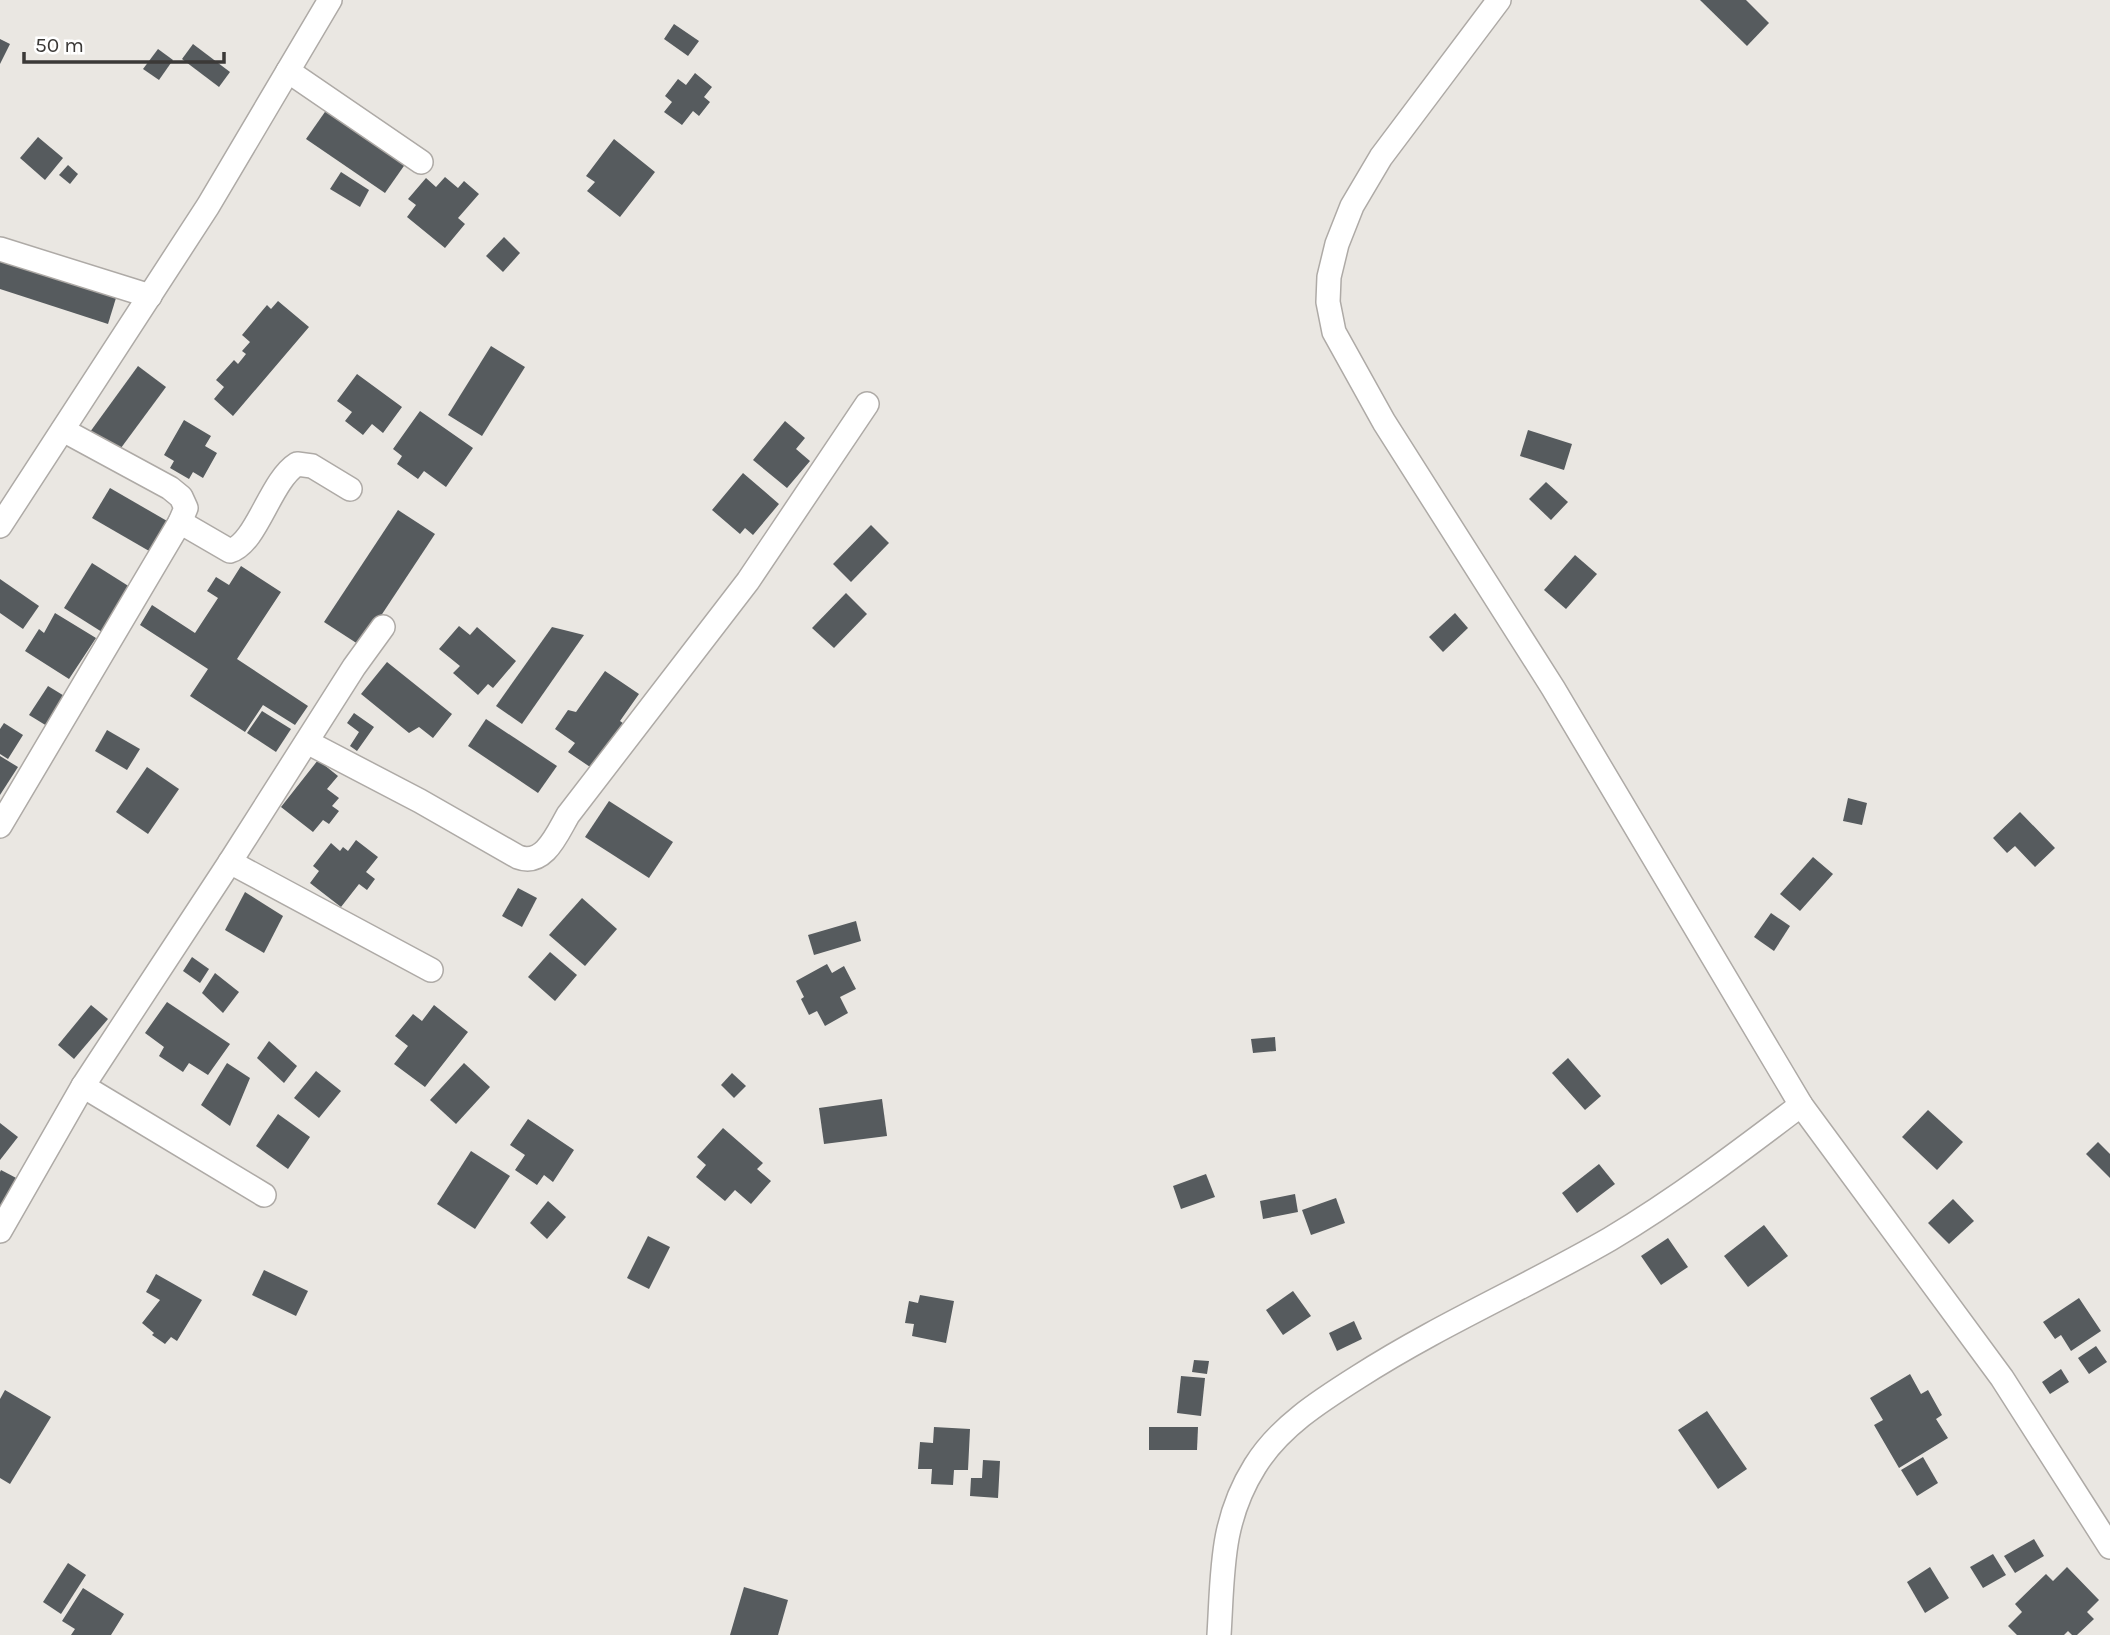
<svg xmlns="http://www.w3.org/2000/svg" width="2110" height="1635" viewBox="0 0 2110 1635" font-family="Karla,sans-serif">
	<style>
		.building { fill: #565b5e }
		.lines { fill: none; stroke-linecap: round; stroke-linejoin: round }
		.street-casing { stroke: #aeaaa6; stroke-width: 26 }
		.street { stroke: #fff; stroke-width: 23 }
	</style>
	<rect width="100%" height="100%" fill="#eae7e2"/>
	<g class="building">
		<path d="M1700,0h46l23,23 -22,23z"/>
		<path d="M674,24l25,17 -11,15 -24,-17z"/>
		<path d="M0,39l10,5 -10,20z"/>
		<path d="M193,44l37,28 -11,15 -37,-28z"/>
		<path d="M158,49l15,11 -14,20 -16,-11z"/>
		<path d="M695,73l17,14 -8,10 6,5 -11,14 -6,-5 -11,14 -18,-13 8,-10 -7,-6 13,-17 8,6z"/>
		<path d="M327,109l79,54 -21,30 -79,-54z"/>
		<path d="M38,137l25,21 -18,22 -25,-22z"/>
		<path d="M614,139l41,33 -35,45 -33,-26 8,-9 -9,-6z"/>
		<path d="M68,165l10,9 -8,10 -11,-9z"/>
		<path d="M341,172l28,18 -9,17 -30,-18z"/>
		<path d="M445,177l13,11 6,-7 15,13 -21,24 7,6 -20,24 -38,-31 9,-12 -8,-6 18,-21 10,9z"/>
		<path d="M504,237l16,16 -17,19 -17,-16z"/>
		<path d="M0,260l116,38 -8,26 -108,-35z"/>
		<path d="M278,301l31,26 -76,89 -19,-17 10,-12 -8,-7 18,-20 4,4 8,-10 -4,-3 8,-9 -8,-7 25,-30 4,4z"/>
		<path d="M491,346l34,21 -43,69 -34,-21z"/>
		<path d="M138,366l28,21 -48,65 -28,-20z"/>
		<path d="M357,374l45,33 -19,26 -11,-9 -9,11 -18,-14 7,-9 -15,-11z"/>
		<path d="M420,411l53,37 -27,39 -22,-16 -6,8 -21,-15 5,-8 -9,-7z"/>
		<path d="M184,420l27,16 -6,10 12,7 -14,25 -10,-6 -4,7 -19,-11 4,-7 -10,-6z"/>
		<path d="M785,421l20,17 -9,11 14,12 -23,27 -34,-28z"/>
		<path d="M1528,430l44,14 -8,26 -44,-14z"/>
		<path d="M743,473l36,31 -26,31 -8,-7 -5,6 -28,-24z"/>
		<path d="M1546,482l22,20 -17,18 -22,-21z"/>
		<path d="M110,488l64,37 -18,30 -64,-37z"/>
		<path d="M398,510l37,24 -74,112 -37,-24z"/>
		<path d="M871,525l18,18 -38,39 -18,-18z"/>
		<path d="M1575,555l22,19 -31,35 -22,-19z"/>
		<path d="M92,563l38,24 -28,45 -38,-24z"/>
		<path d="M241,566l40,26 -44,67 71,47 -13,19 -32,-20 -18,27 -55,-36 18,-27 -68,-44 12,-20 43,28 23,-35 -11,-7 9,-14 13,8z"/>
		<path d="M0,579l39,27 -16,23 -23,-16z"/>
		<path d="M846,593l21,21 -33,34 -22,-20z"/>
		<path d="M55,613l41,25 -27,41 -44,-28 14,-22 5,4z"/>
		<path d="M1455,613l13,15 -25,24 -14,-15z"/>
		<path d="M459,626l11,9 7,-8 39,34 -23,27 -5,-4 -10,11 -25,-22 7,-7 -21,-17z"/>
		<path d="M552,627l32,8 -62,89 -26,-18z"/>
		<path d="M387,662l65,52 -19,24 -14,-11 -10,6 -48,-39z"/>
		<path d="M605,671l34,23 -19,27 7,5 -31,45 -28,-19 7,-9 -20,-14 13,-19 8,2z"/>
		<path d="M48,686l18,11 -19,29 -18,-11z"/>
		<path d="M262,711l29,18 -15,23 -29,-19z"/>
		<path d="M354,713l20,14 -17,24 -7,-5 9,-14 -12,-9z"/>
		<path d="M486,719l71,47 -19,27 -70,-47z"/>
		<path d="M4,723l19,12 -15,24 -8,-5v-25z"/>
		<path d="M107,730l33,19 -13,21 -32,-19z"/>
		<path d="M0,756l18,11 -18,28z"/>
		<path d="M318,760l20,16 -11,13 12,9 -7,8 7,5 -10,13 -6,-4 -10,12 -32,-25z"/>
		<path d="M147,767l32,22 -31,45 -32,-22z"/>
		<path d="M1848,798l19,5 -5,22 -19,-4z"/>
		<path d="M609,801l64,41 -24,36 -64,-41z"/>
		<path d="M2020,812l35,36 -20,19 -20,-21 -8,7 -14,-15z"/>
		<path d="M356,840l22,17 -12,15 9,7 -8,11 -8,-6 -18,23 -31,-24 9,-12 -6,-5 18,-23 9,8 3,-4 5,4z"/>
		<path d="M1813,857l20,17 -33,37 -20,-17z"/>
		<path d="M518,888l19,10 -15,29 -20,-11z"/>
		<path d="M245,892l38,24 -19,37 -39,-23z"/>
		<path d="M582,898l35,31 -32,37 -36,-31z"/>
		<path d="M1771,913l19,13 -16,25 -20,-14z"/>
		<path d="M856,921l5,20 -47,14 -6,-20z"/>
		<path d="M550,952l27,23 -22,26 -27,-24z"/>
		<path d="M192,957l17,12 -9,14 -17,-12z"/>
		<path d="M827,964l5,9 12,-7 12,23 -16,8 8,16 -23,13 -8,-15 -8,4 -8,-16 3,-2 -8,-16z"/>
		<path d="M215,973l24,19 -16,21 -21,-20z"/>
		<path d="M167,1002l63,42 -22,31 -19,-12 -6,9 -24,-16 5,-9 -19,-14z"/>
		<path d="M91,1005l17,14 -34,40 -16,-14z"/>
		<path d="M434,1005l34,27 -43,55 -31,-23 14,-18 -13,-10 18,-22 9,7z"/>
		<path d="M1275,1037l1,14 -23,2 -2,-14z"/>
		<path d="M269,1041l28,25 -13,17 -27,-25z"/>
		<path d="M1568,1058l33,38 -16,14 -33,-37z"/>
		<path d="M227,1063l23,15 -20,48 -29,-21z"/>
		<path d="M464,1063l26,24 -34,37 -26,-24z"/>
		<path d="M316,1071l25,20 -22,27 -25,-20z"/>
		<path d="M732,1073l14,13 -12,12 -13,-13z"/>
		<path d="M882,1099l5,37 -63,8 -5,-36z"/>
		<path d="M1928,1110l35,32 -26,28 -35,-33z"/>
		<path d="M278,1114l32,23 -22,32 -32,-23z"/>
		<path d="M528,1119l46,31 -21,32 -9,-7 -7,10 -22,-15 10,-15 -15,-10z"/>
		<path d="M0,1123l18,14 -18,23z"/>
		<path d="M723,1128l40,35 -6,6 14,12 -20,23 -16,-14 -10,11 -29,-24 10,-12 -9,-8z"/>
		<path d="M2098,1142l12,12v24l-24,-24z"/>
		<path d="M471,1151l39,25 -35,53 -38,-25z"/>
		<path d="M1599,1164l16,20 -38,29 -15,-20z"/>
		<path d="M1,1170l19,10 -20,37v-45z"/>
		<path d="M1206,1174l9,23 -34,12 -8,-23z"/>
		<path d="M1295,1194l3,18 -35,7 -3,-18z"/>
		<path d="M1336,1198l9,25 -34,12 -9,-25z"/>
		<path d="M1953,1199l21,22 -25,23 -21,-21z"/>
		<path d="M548,1201l18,16 -19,22 -17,-16z"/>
		<path d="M1764,1225l24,31 -40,31 -24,-31z"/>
		<path d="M648,1236l22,11 -21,42 -22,-11z"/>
		<path d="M1668,1238l20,29 -27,18 -20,-29z"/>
		<path d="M264,1270l44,21 -12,25 -44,-21z"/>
		<path d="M156,1274l46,26 -25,41 -6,-4 -6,7 -13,-9 2,-2 -12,-10 18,-23 -14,-8z"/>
		<path d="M1293,1291l18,25 -28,19 -17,-25z"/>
		<path d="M920,1295l34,6 -8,42 -34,-7 2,-12 -9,-1 4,-22 9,2z"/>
		<path d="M2079,1298l22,33 -30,20 -10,-16 -6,4 -12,-17z"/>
		<path d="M1354,1321l8,18 -25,12 -8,-18z"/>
		<path d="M2096,1346l11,16 -18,12 -11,-16z"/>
		<path d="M1194,1360l15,1 -2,13 -15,-2z"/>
		<path d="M2061,1369l8,13 -19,12 -8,-12z"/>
		<path d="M1910,1374l11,20 7,-4 14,25 -6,4 12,19 -49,30 -25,-43 9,-5 -13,-22z"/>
		<path d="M1181,1376l24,2 -4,38 -24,-3z"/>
		<path d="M5,1390l46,27 -41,67 -10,-6v-79z"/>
		<path d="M1707,1411l40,58 -29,20 -40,-59z"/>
		<path d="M934,1427l36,2 -2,41h-14l-1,15 -22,-1 1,-15h-14l2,-27 13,1z"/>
		<path d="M1149,1427h49l-1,23h-48z"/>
		<path d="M1923,1457l15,26 -21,13 -16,-26z"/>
		<path d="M983,1460l17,1 -2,37 -28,-2 1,-18h11z"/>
		<path d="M2034,1539l10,17 -29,17 -11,-17z"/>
		<path d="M1993,1554l13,21 -23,13 -13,-21z"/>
		<path d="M68,1563l18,12 -25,39 -18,-12z"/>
		<path d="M1930,1567l19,31 -24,15 -18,-31z"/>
		<path d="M2067,1567l32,33 -12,12 7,7 -17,16h-5l-4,-4 -4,4h-47l-9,-9 14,-14 -7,-8 31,-30 7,7z"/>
		<path d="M744,1587l44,13 -10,35h-48z"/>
		<path d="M83,1588l41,26 -13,21h-40l4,-6 -13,-8z"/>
	</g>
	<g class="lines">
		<defs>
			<g id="street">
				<path d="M1499,0l-118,157 -29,49 -15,38 -8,33 -1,25 6,30 50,90 169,266 248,417 201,273 108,169"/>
				<path d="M288,71l133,91"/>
				<path d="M0,249l150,47"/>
				<path d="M180,522l50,29c27,-8 40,-70 67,-87l15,2 38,23"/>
				<path d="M0,526l208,-320 122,-206"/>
				<path d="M307,742l113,59 98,56c26,10 39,-23 50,-42l180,-234 119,-177"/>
				<path d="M0,826l180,-304 6,-14 -5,-11 -11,-9 -107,-58"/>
				<path d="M230,862l201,108"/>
				<path d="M83,1086l181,109"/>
				<path d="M0,1231l83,-145 147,-224 124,-195 29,-40"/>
				<path d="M1219,1635c4,-63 1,-113 36,-169 24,-39 65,-65 103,-89 81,-52 169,-90 252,-138 67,-40 129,-87 191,-134"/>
			</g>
		</defs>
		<use href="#street" class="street-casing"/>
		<use href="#street" class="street"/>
	</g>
	<path d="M24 52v10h200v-10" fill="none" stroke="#3b3937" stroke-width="3.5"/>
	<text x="35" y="52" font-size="21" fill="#3b3937" stroke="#ffffff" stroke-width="5" paint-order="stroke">50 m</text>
</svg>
